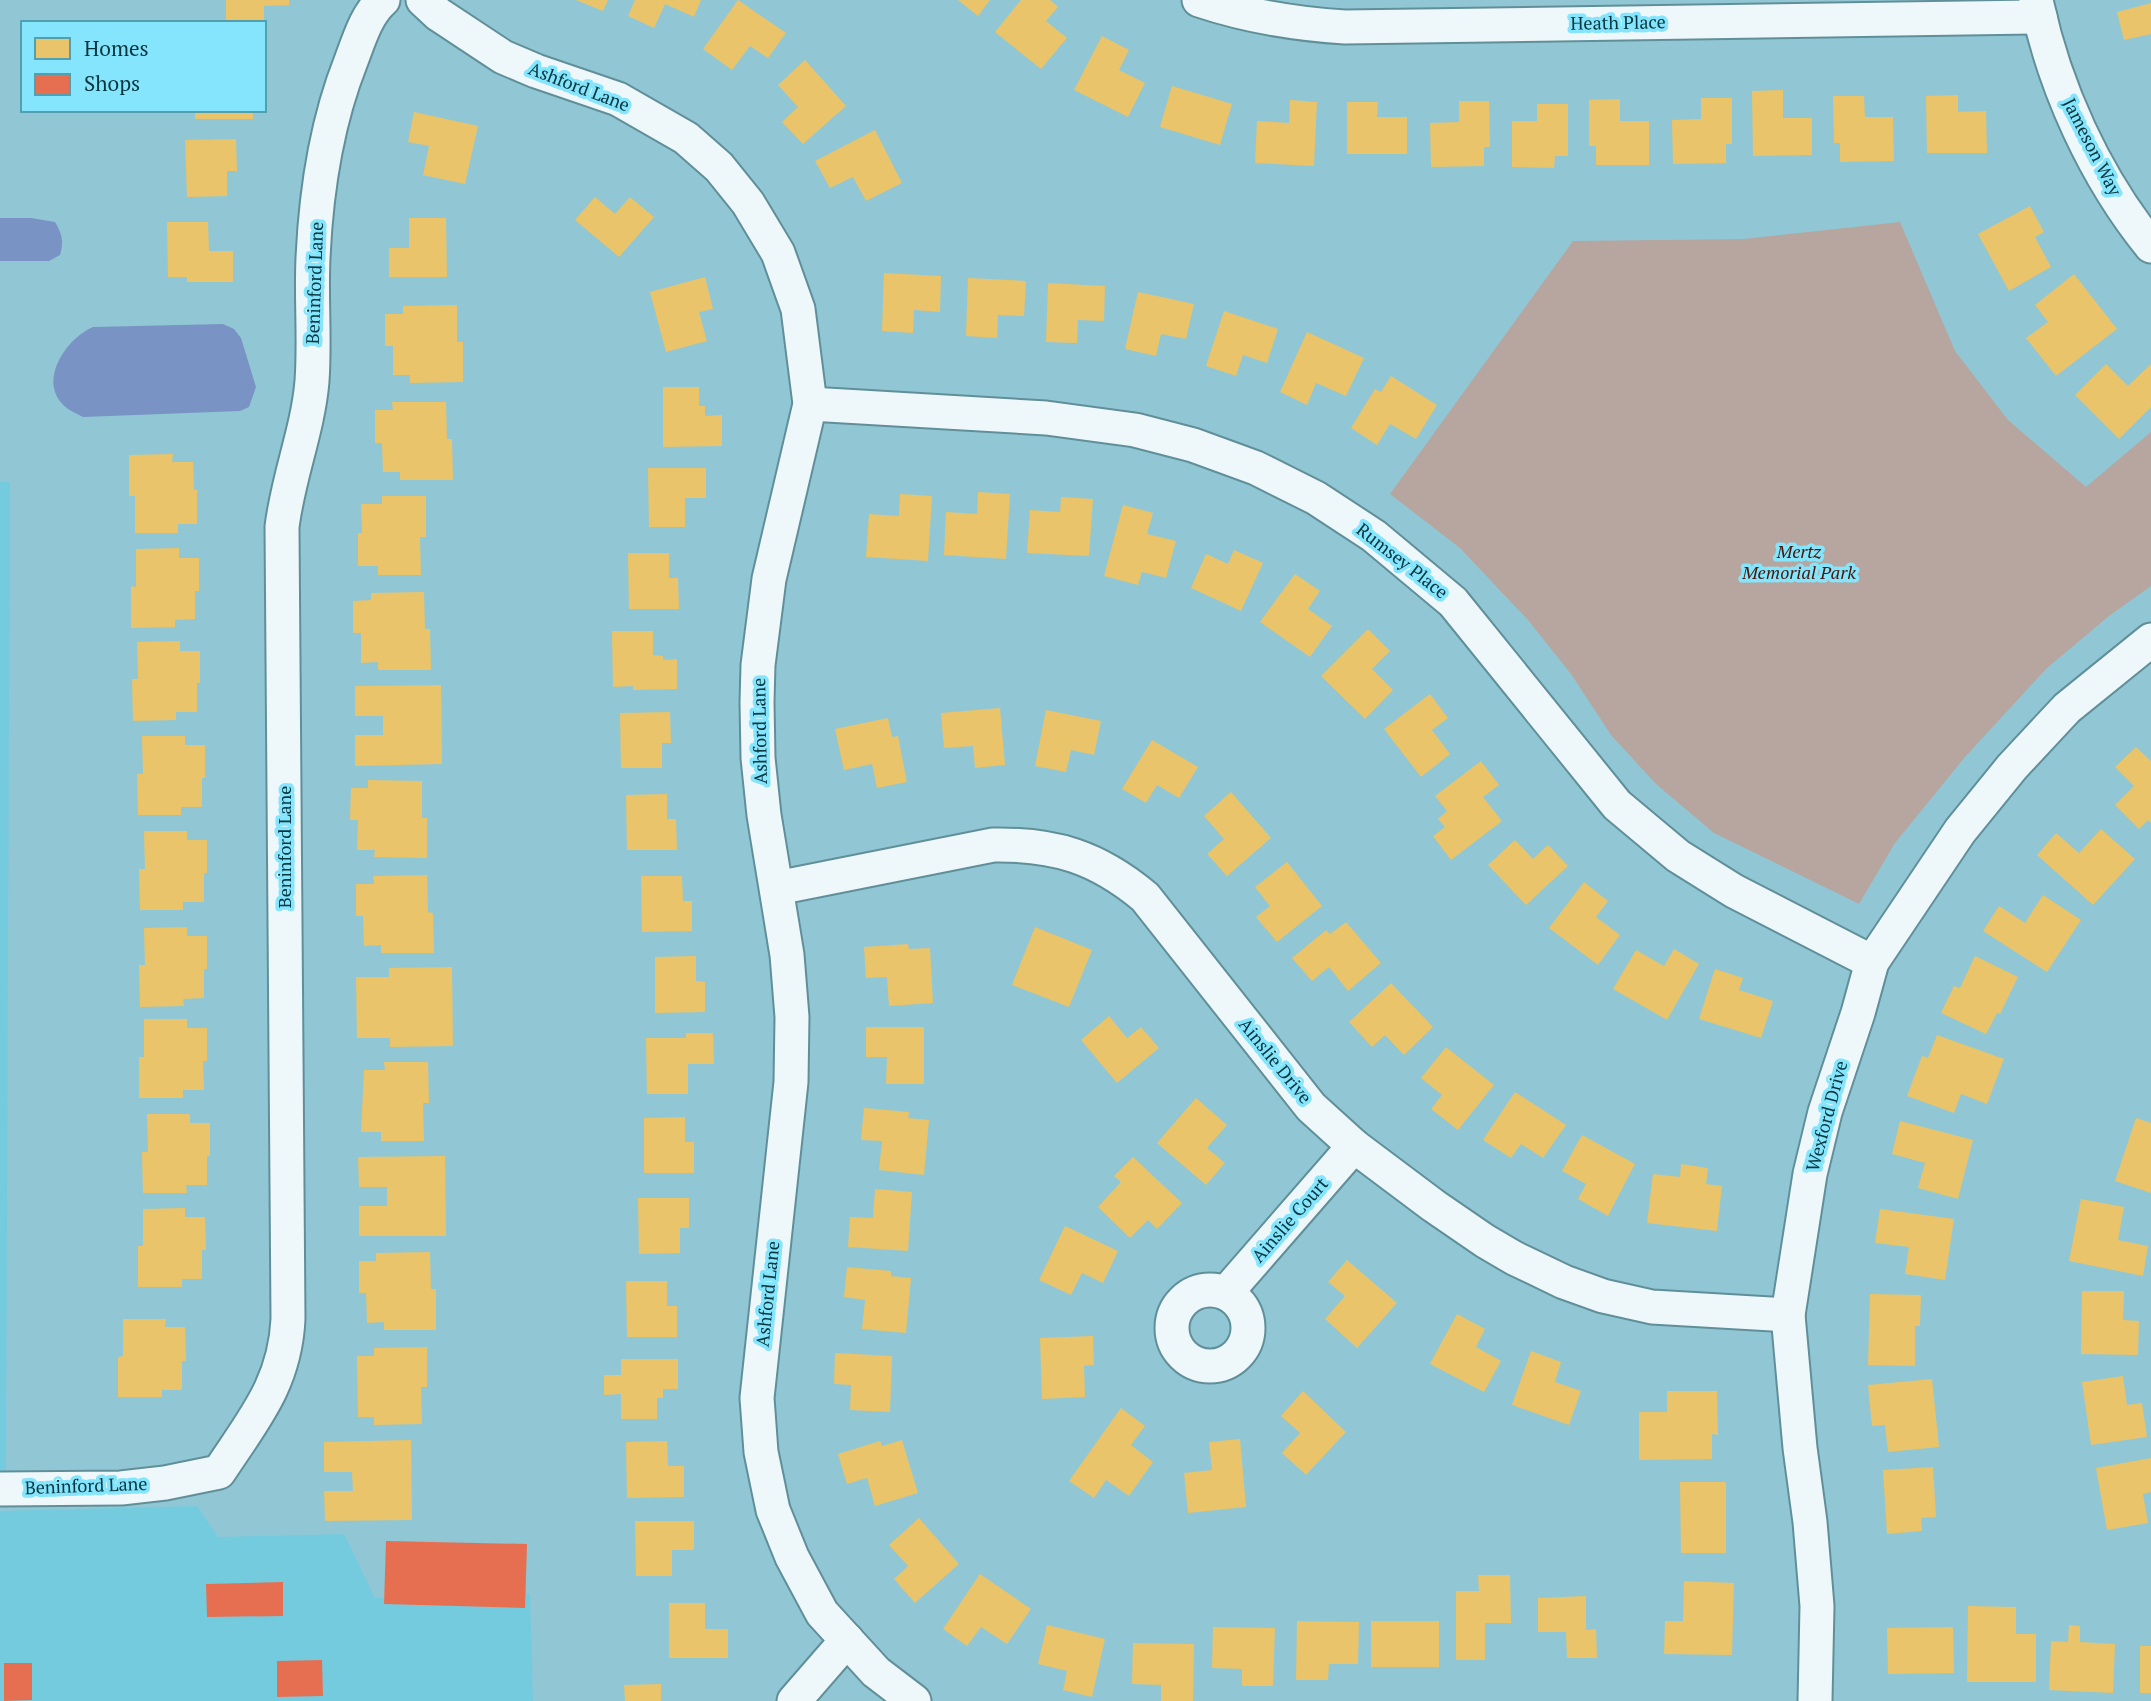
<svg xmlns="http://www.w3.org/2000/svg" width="2151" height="1701" viewBox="0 0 2151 1701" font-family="'PT Serif',serif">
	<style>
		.built { fill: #75cbde }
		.green { fill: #b7a5a0 }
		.water { fill: #7a93c5 }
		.homes { fill: #e9c46a }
		.shops { fill: #e76f51 }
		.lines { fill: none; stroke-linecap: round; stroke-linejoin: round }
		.minor-casing { stroke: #608f9a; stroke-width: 37 }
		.minor { stroke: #eef7f9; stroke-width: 33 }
		.labels { text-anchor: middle; stroke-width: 7; stroke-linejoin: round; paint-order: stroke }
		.street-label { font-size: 18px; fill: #08353e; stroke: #84e5fc }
		.park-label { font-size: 18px; font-style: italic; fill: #48160a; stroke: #84e5fc }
	</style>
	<rect width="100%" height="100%" fill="#91c7d4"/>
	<g class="built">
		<path d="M0,482h10l-4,990h-6z"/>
		<path d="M197,1506l21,31 126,-3 31,64 155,-4 3,107h-533v-190z"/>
	</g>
	<path class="green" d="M1900,222l55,129 53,69 78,67 65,-55v154l-42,30 -62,52 -82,89 -70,86 -36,61 -145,-71 -58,-49 -45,-49 -40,-61 -43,-54 -68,-72 -70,-54 183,-253 171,-2z"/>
	<g class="water">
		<path d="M0,218h31l24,4c7,12 9,19 5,33l-11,6h-49z"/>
		<path d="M223,324l11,5 7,9 15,49 -7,20 -9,4 -157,6c-5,-3 -11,-5 -15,-8 -33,-25 -3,-70 25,-82z"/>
	</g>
	<g class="homes">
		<path d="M226,0h63v5l-25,1v17h-38z"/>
		<path d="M576,0h32l-5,11z"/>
		<path d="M635,0h66l-7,17 -29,-13 -11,24 -26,-12z"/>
		<path d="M738,0l48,33 -18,25 -18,-12 -18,24 -29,-21z"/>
		<path d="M958,0h32l-12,16z"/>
		<path d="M1021,0h29l8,7 -12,14 21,17 -26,31 -46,-37z"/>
		<path d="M2151,3v31l-27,6 -7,-28z"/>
		<path d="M1102,36l27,14 -10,20 26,13 -17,34 -54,-27z"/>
		<path d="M805,60l41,46 -43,38 -21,-22 16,-15 -20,-22z"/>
		<path d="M1172,86l60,18 -12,41 -60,-18z"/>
		<path d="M1783,90v28h29v37l-59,1 -1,-65z"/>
		<path d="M1958,95v17l28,-1 1,42h-60l-1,-57z"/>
		<path d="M1833,96h31l1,21h28l1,44 -54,1v-19h-6z"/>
		<path d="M1701,98h31v46h-6v19l-53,1 -1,-44 29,-1z"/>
		<path d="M1620,99v22h29v44h-53v-19h-7v-46z"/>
		<path d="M1290,100l27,2 -3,64 -59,-3 2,-42 32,2z"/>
		<path d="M1459,101h30l1,46h-6v19l-53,1 -1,-44 29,-1z"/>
		<path d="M1347,102h31l-1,15h30v37h-60z"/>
		<path d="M1537,104h31v52h-13l-1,12 -42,-1v-46h25z"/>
		<rect x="195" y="110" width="58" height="9"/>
		<path d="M414,112l64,14 -13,58 -42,-9 6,-29 -21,-4z"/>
		<path d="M875,130l27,53 -36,18 -13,-24 -23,11 -15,-27z"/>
		<path d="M236,139l1,32h-10v25l-40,1 -2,-57z"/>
		<path d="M595,197l20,17 15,-17 24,20 -35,40 -44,-37z"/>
		<path d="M2030,206l14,26 -9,5 16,30 -42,24 -31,-57z"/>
		<path d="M409,218h37l1,59h-58v-29h20z"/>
		<path d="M167,222h41l1,29h24v31h-46v-5h-19z"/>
		<path d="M884,273l57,3 -1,36 -26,-2 -1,23 -31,-2z"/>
		<path d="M2074,274l43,55 -61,47 -30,-38 22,-16 -13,-17z"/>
		<path d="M705,277l8,32 -14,3 8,29 -41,11 -16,-60z"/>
		<path d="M968,278l58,3 -2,35 -26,-1 -1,23 -31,-2z"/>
		<path d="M1048,283l57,3 -1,35 -26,-1 -1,23 -31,-1z"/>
		<path d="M1138,292l56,12 -8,35 -25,-5 -5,22 -31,-7z"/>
		<path d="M457,305v37h6v40l-53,1v-8h-17v-29h-8v-32h18v-8z"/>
		<path d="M1224,311l54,18 -11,34 -24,-8 -7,21 -30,-10z"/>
		<path d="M1307,332l57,26 -18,38 -30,-13 -9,22 -27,-13z"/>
		<path d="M2106,364l22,22 23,-22v43l-32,32 -44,-44z"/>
		<path d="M1391,376l46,29 -21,34 -26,-15 -13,21 -26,-17 24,-39 6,3z"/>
		<path d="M663,387h36v19h6v10l17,-1v31l-59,1z"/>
		<path d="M392,402h54l1,37h5l1,41h-53v-8h-17l-1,-29h-7v-33h18z"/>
		<path d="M173,454l-1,8h21l1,28h3v34h-19v9h-43v-37h-6v-41z"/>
		<path d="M648,468h58v30h-21v29h-36z"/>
		<path d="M978,492l32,2 -4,65 -62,-4 2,-43 31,2z"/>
		<path d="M900,494l32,2 -4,65 -62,-4 3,-43 30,2z"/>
		<path d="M382,496h44v41h-6l1,38h-43v-9h-20v-33h4l-1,-29h21z"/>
		<path d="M1061,497l32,2 -4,57 -62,-3 3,-43 30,2z"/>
		<path d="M1123,505l30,8 -6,21 29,7 -10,37 -24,-6 -4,13 -34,-9z"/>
		<path d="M179,548v10h20v33h-4v28l-20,1v7l-44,1v-42l5,1v-38z"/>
		<path d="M1234,550l29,13 -22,48 -50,-23 15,-34 22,10z"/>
		<path d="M628,553h41v25h9l1,31h-50z"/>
		<path d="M1295,574l25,17 -12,18 24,17 -22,31 -50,-35z"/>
		<path d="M424,592l1,37h5l1,41h-53v-8l-17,1v-30h-8v-32l18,-1v-7z"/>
		<path d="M1368,629l22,22 -18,18 21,21 -28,29 -44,-43z"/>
		<path d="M612,631h41v24l10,1v4l14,-1v30l-44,1v-4l-20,1z"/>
		<path d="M180,641v10h20v32h-3v29h-21v8l-43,1 -1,-42h6l-1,-37z"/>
		<path d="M441,685l1,79 -87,2v-31h28v-19h-28v-30z"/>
		<path d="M1430,694l18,24 -16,12 18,24 -29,23 -37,-48z"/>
		<path d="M1000,708l5,57 -30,3 -2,-22 -29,2 -3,-35z"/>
		<path d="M1046,710l55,11 -7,34 -23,-5 -5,22 -31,-6z"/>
		<path d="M670,712l1,31h-9v25h-41l-1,-55z"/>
		<path d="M888,718l4,19 6,-1 9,46 -30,6 -5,-24 -28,6 -9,-41z"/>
		<path d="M142,736h43v9h20v33h-3v29h-21v8h-43l-1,-41h6z"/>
		<path d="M1152,740l46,27 -19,31 -22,-13 -11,18 -24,-14z"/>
		<path d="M2136,747l15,14v62l-3,-3 -9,9 -24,-24 19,-19 -19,-19z"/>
		<path d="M1481,761l18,24 -16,12 19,24 -51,39 -18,-24 12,-9 -7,-8 9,-8 -12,-15z"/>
		<path d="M368,780l54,1v37h5v40l-53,-1 1,-7h-18l1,-30h-8l1,-32h17z"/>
		<path d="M1231,792l40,46 -44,38 -20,-22 17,-15 -20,-23z"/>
		<path d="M667,794v25h9l1,31h-50l-1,-55z"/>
		<path d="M2101,829l34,30 -42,46 -56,-50 19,-22 23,20z"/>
		<path d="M144,831h43v9h20v33h-3v29h-21v8h-43l-1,-41h6z"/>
		<path d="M1515,840l18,19 15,-14 20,21 -42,39 -38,-40z"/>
		<path d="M1287,862l35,44 -45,36 -21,-25 14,-11 -15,-19z"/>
		<path d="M427,875l1,37 5,1 1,40h-53v-8l-17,1 -1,-30h-7v-32h18l-1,-8z"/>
		<path d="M641,876h41l1,25h9v30l-50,1z"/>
		<path d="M1584,882l24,19 -12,16 24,18 -22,30 -49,-37z"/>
		<path d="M2043,895l38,25 -34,52 -64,-41 16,-25 26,17z"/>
		<path d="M1346,922l35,41 -33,28 -19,-24 -17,14 -20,-23 34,-28 4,4z"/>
		<path d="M187,927v9h20v33h-3v29l-21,1 1,7 -44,1 -1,-42h6l-1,-37z"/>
		<path d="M1035,927l57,23 -23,57 -57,-22z"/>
		<path d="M908,944l1,5 21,-1 3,55 -44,3 -2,-29 -21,1 -2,-31z"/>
		<path d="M1674,949l25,15 -32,56 -54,-31 23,-39 28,16z"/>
		<path d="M696,956v25l9,1v30l-50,1v-56z"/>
		<path d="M1975,956l43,21 -18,37 -3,-1 -11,21 -45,-21 13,-27 6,2z"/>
		<path d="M452,967l1,79 -63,1v-9h-33l-1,-61h33v-9z"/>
		<path d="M1715,969l28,9 -4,12 34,11 -12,37 -62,-19z"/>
		<path d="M1391,983l42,44 -29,28 -19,-20 -13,12 -23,-25z"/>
		<path d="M1109,1016l18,22 14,-11 18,21 -42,35 -36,-43z"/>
		<path d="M144,1019h43v9h20v33h-4l1,29h-21v8h-44v-41h5z"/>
		<path d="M866,1027h58v57h-38l1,-27h-21z"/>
		<path d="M686,1033h27l1,31h-26v30h-41l-1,-56h40z"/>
		<path d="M1937,1035l67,24 -17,45 -26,-10 -7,19 -47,-17 15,-40 6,2z"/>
		<path d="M1446,1047l48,38 -36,45 -27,-21 11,-14 -21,-17z"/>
		<path d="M384,1062h44l1,41h-6l1,38h-43v-9h-20l3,-62h21z"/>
		<path d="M1515,1092l51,33 -23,33 -22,-14 -10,14 -28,-18z"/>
		<path d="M1196,1098l31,27 -20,23 18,15 -19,22 -49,-42z"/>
		<path d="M864,1108l45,4 -1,6 21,2 -5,55 -45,-5 3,-29 -21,-1z"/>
		<path d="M147,1114h43v9h20v33h-3v29h-21l1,8h-44l-1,-41h6z"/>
		<path d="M685,1117v25h9v31h-50v-55z"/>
		<path d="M2136,1118l15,5v70l-36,-12z"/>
		<path d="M1900,1121l73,19 -15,59 -40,-11 7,-25 -33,-9z"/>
		<path d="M1582,1135l53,29 -27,52 -30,-17 8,-15 -24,-13z"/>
		<path d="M445,1156l1,80h-87v-30h28v-19h-28l-1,-30z"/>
		<path d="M1133,1157l49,46 -25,26 -9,-9 -18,18 -32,-31 23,-25 -7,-6z"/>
		<path d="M1681,1164l27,4 -2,16 16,2 -5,45 -70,-8 6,-49 27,3z"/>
		<path d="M875,1189l37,3 -4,59 -60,-4 2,-30 23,1z"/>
		<path d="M638,1198h51v30h-9v25l-41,1z"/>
		<path d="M2081,1199l43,8 -6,33 30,6 -5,30 -74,-15z"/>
		<path d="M185,1208v9h20l1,33h-4v29h-20v8h-44v-41h5v-37z"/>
		<path d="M1880,1209l74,10 -9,61 -40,-6 4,-27 -34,-4z"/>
		<path d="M1065,1226l53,25 -15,32 -21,-10 -11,22 -32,-15z"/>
		<path d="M430,1252l1,37h5v41h-52v-8l-17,1 -1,-30h-7v-32h17v-8z"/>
		<path d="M1347,1260l50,43 -40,45 -32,-29 20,-23 -17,-14z"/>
		<path d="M847,1267l44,4v5l20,2 -5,55 -44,-4 3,-29 -21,-3z"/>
		<path d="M626,1281h41v25h10v31h-50z"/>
		<path d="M2082,1291h42l-1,29 16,1 -1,34 -57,-1z"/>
		<path d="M1870,1294l51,1 -1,31h-5v40l-47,-1z"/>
		<path d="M1457,1314l28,15 -9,18 25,14 -17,31 -54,-28z"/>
		<path d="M123,1319h43l-1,8h20l1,34h-4v29h-20v7h-44v-40l5,-1z"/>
		<path d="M1093,1336l1,29 -10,1 1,31 -43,2 -2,-61z"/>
		<path d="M427,1347v40h-6l1,37 -48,1v-8h-16l-1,-61h17v-8z"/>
		<path d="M1531,1351l30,11 -6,20 26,9 -12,34 -57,-20z"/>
		<path d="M835,1353l57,3 -2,56 -40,-2 1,-25 -17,-1z"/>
		<path d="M621,1359h57v30h-15v9h-6v21h-36v-25l-17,1v-20h17z"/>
		<path d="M2123,1376l4,29 15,-2 5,34 -56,8 -9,-63z"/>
		<path d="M1932,1379l7,68 -51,5 -3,-27 -13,1 -4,-41z"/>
		<path d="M1303,1391l43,41 -40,43 -24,-22 18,-20 -19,-17z"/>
		<path d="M1667,1391h50l1,44 -6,-1v25l-73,1v-48h28z"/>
		<path d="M1121,1408l24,18 -14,19 22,17 -24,34 -23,-16 -12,18 -25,-17z"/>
		<path d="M1240,1439l6,68 -58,6 -4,-40 28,-3 -3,-28z"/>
		<path d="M411,1440l1,80 -87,1 -1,-30h29l-1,-19h-28v-30z"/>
		<path d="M902,1440l16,53 -43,13 -8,-28 -20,6 -9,-30 42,-13 2,5z"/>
		<path d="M667,1441l1,25h16v31l-57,1 -1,-56z"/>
		<path d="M2151,1458v34l-8,2 5,29 -41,7 -11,-62z"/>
		<path d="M1933,1467l3,50 -15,1 1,13 -35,3 -4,-64z"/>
		<path d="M1680,1482h46v71h-45z"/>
		<path d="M919,1518l40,46 -44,39 -21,-24 14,-13 -19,-21z"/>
		<path d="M635,1521h59v29h-22v26h-36z"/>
		<path d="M980,1574l51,35 -24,35 -26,-17 -14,19 -24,-17z"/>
		<path d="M1478,1575h32l1,48h-26v37h-29v-69h23z"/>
		<path d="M1684,1581l50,2 -2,72 -68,-1 1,-33h18z"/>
		<path d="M1586,1596v34l10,-1 1,29h-30l-1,-26h-28v-34z"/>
		<path d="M669,1603h36v26h23v29h-59z"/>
		<path d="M1968,1606l48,1v27h20v48h-69z"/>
		<path d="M1297,1621l62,1 -1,42h-29l-1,16h-32z"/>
		<rect x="1371" y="1621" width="68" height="46"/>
		<path d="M1047,1625l58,14 -13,58 -29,-7 4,-19 -29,-7z"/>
		<path d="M2069,1625l11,1v16l35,2 -2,49 -64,-3 2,-49 17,1z"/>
		<path d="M1213,1627l62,1 -2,58h-31v-17l-30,-1z"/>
		<path d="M1953,1627l1,46 -66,1 -1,-46z"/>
		<path d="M1133,1643l61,1 -1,57h-32v-16l-29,-1z"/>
		<rect x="2140" y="1646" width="11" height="47"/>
		<path d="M661,1684v17h-36l-1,-16z"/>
	</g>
	<g class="shops">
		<path d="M386,1541l141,3 -2,64 -141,-4z"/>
		<path d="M283,1582v34l-76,1 -1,-33z"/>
		<path d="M322,1660l1,36 -46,1v-36z"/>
		<path d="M4,1663h28v37l-28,1z"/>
	</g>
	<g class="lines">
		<defs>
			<g id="minor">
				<path d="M423,0l15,14 65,43 33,14 82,28 68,39 33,29 29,36 30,50 20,56 12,95 -41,175 -11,86 -1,37 1,56 6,57 23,140 5,62 -1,65 -34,316 4,54 12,58 19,47 30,56 54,59 38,29"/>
				<path d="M1199,0c48,16 95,24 146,27l695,-10"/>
				<path d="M2036,0c18,87 59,177 115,246"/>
				<path d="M810,404l236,14 89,12 58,15 63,23 60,30 58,38 79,66 164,203 61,51 56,35 138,71"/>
				<path d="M777,888l216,-43c62,-1 104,12 152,52l166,210 43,39 80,60 51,35 29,17 50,24 39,14 49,11 136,8"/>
				<circle cx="1210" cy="1328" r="38"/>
				<path d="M1226,1293l128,-147"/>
				<path d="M0,1489l121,-1 44,-5 54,-11c34,-52 66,-88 69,-153l-6,-792c6,-50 26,-97 30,-146 3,-41 -1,-82 1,-123 3,-67 13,-134 38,-197 8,-21 15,-46 32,-61"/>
				<path d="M794,1701l53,-61"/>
				<path d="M1815,1701l2,-95 -7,-84 -10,-74 -12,-133 22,-141 15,-62 33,-99 14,-51 88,-131 52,-64 55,-59 84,-68"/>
			</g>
		</defs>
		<use href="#minor" class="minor-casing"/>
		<use href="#minor" class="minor"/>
	</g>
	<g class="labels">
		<g class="street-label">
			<text transform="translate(1618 23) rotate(-1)" y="6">Heath Place</text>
			<text transform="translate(579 87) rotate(21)" y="6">Ashford Lane</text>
			<text transform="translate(2092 147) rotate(63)" y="6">Jameson Way</text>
			<text transform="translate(315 283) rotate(-88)" y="6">Beninford Lane</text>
			<text transform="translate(1402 561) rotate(38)" y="6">Rumsey Place</text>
			<text transform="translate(760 731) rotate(-91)" y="6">Ashford Lane</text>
			<text transform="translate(285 847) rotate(-90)" y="6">Beninford Lane</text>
			<text transform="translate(1275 1061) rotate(51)" y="6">Ainslie Drive</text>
			<text transform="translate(1827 1116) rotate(-75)" y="6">Wexford Drive</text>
			<text transform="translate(1290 1220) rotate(-49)" y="6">Ainslie Court</text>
			<text transform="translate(768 1294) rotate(-84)" y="6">Ashford Lane</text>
			<text transform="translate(86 1486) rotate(-2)" y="6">Beninford Lane</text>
		</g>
		<g class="park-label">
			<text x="1799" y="558">Mertz<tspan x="1799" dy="21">Memorial Park</tspan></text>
		</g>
	</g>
	<rect x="21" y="21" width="245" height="91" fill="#84e5fc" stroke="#529fb0" stroke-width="2"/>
	<rect x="35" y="38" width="35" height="21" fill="#e9c46a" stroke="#529fb0" stroke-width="2"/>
	<text x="84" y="56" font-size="21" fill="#08353e">Homes</text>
	<rect x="35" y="74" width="35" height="21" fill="#e76f51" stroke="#529fb0" stroke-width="2"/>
	<text x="84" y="91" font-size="21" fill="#08353e">Shops</text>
</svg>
